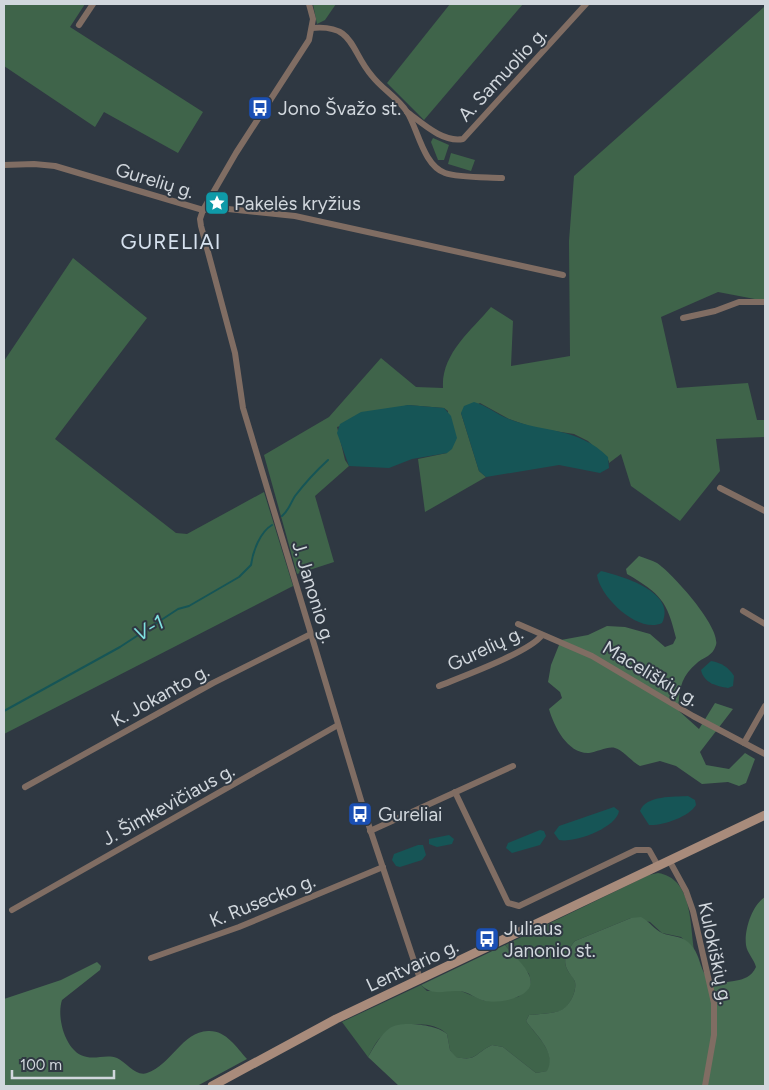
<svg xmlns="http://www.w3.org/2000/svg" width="769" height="1090" viewBox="0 0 769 1090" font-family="Figtree,sans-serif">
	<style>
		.green { fill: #3f644a }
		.forest { fill: #486e53 }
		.water { fill: #165556 }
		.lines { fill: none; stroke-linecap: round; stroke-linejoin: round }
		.stream { stroke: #165556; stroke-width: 2 }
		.minor { stroke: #806d63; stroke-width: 6 }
		.secondary { stroke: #a88b7b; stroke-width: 9 }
		.labels { text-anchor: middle; stroke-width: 4; stroke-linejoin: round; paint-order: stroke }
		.street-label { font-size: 19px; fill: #d1d7dd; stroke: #2f3842 }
		.poi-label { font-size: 19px; fill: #d1d7dd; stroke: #2f3842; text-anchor: start }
		.water-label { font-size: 20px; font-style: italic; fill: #80e1e1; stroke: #2f3842 }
		.quarter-label { font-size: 21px; letter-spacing: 1px; fill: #d6e1ee; stroke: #2f3842 }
	</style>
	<rect width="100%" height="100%" fill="#2f3842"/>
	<g class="green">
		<path d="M4,4h81l-15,23 133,85 -25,41 -74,-41 -9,15 -91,-61z"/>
		<path d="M313,4h23l-11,16 -8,4z"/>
		<path d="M450,4h73l-99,116 -37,-37z"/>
		<path d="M765,6v295l-47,-9 -57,25 16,71 71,-5 9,37h8v17l-49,2 4,32 -40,50 -49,-35 -10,-32 -12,9v-2l-21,-20 -14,-7 -39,-6 -26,-9 -29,-16 -19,10 18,58 7,6 -61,35 -7,-53 29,-6 1,-42 -4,-3 -36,-3 -71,22 8,33 4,6 -34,30 19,66 -37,12 -33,-119 65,-38 52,-59 35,29 27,1c-2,-34 28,-57 48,-81l22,14 -2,45 59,-10 -1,-115 5,-65z"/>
		<path d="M433,138l16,7 -5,15h-6l-7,-18z"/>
		<path d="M451,153l24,7 -4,11 -23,-7z"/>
		<path d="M73,258l74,60 -92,121 121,94 11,1 77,-42 29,94 -289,148v-373z"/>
		<path d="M658,873c34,5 32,50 36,76l-13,-12 -19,-4 -12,-11 -19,-4 -56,23c-7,8 -13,18 -8,28 2,5 7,8 8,13 2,10 -6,26 -15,29 -10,3 -21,3 -31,4l-3,6c10,14 31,32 22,50l-12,2 -33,-26 -11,-2c-17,8 -15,17 -37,12l-5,-7 -3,-16c-15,-15 -47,-11 -63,0 -7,5 -12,16 -16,23l-26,-35 79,-37 6,6h34l24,10 33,-4 9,-7 4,-8 -2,-8 -24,-29 144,-70z"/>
	</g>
	<g class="forest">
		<path d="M639,556c5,2 13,4 18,7 15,10 64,64 59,82 -4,12 -11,11 -19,18 -16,13 -19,28 -18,48l20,18 16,-26 18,6 -33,43 6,13 23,4 16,-16 10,6 -9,24 -7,3 -11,-4 -26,2 -26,-18 -16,-5 -20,5c-8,-4 -17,-16 -25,-18 -7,-2 -18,4 -26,5 -21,1 -35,-26 -40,-44l13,-11 -2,-6 -12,-10 3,-17 10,-25 27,-5 19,-9 18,1 25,7 15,13 8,-3 3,-6c-9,-37 -15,-44 -49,-64l-1,-5z"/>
		<path d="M765,897v189h-366l-31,-29c6,-10 12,-22 22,-29 11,-8 48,-3 57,6l3,16 6,7c21,5 19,-4 36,-12l11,2 33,26 11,-2c10,-18 -11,-36 -21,-50l3,-6c10,-1 21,-1 30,-4 10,-3 18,-19 16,-29 -1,-4 -6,-8 -8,-13 -5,-10 1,-20 8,-28l56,-23 10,-1c8,4 14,13 21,16 9,4 18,2 26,9 20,17 5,47 46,39 11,-2 17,-4 22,-14 -2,-8 -9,-14 -10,-22 -2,-15 6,-40 19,-48z"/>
		<path d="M505,945c7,9 19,19 24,30 11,22 -30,29 -44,26 -9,-2 -16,-9 -25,-10 -16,-1 -26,6 -39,-6z"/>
		<path d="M97,962l4,4 -1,4 -38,30c-6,18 4,54 25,57 10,2 20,-3 30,1 9,4 19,19 30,15 24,-8 35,-41 61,-42 18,-1 28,16 39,28l-50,27h-193v-87l57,-19z"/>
	</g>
	<g class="water">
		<path d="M474,402c12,3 22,12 35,17 36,14 69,8 99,38l1,11 -9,5 -41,-8 -73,12 -7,-6 -18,-58 3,-7z"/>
		<path d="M408,405l36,3 7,8 6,22 -5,11 -5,4 -35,6 -23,9 -40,-2 -12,-33 3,-9 21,-12z"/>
		<path d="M601,571c21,5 76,21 61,52 -24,11 -62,-26 -65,-48z"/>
		<path d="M711,661c11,2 17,6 23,15l-1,10 -5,2c-12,-2 -24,-5 -27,-18z"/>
		<path d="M688,796l7,4 1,5c-7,12 -34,21 -47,20l-9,-14c6,-16 34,-14 48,-15z"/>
		<path d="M614,807l5,4c-3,17 -44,32 -60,29l-5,-7 5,-7z"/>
		<path d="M540,830l4,1 2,5 -6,9 -28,8 -6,-5 2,-5z"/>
		<path d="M449,835l5,4 -2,5 -15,3 -8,-3v-5z"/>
		<path d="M418,845h5l3,10 -4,5 -22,7 -4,-1 -4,-6 2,-6z"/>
	</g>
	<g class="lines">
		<g class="stream">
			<path d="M282,516c7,-6 8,-12 13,-20 10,-13 21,-25 33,-36"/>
			<path d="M4,711l116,-64 58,-38 11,-3 50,-29 12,-12c2,-14 9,-33 21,-40"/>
		</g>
		<g class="minor">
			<path d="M309,4l4,15 -4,21 -73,113 -33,57 -3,9 1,7 34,127 8,55 124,412 53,159"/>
			<path d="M79,25l14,-21"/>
			<path d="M312,28c43,-4 38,23 60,48 10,13 26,22 35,36 11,17 16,53 38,61 14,5 41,4 57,5"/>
			<path d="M407,112c15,11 36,31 56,27l123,-135"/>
			<path d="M4,165l30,-1 21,2 148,44 16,-2 76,8 268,59"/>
			<path d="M683,318l32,-7 24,-9h26"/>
			<path d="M720,488l45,23"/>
			<path d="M743,611l22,13"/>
			<path d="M518,624l74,32 101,60 72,38"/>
			<path d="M439,686c22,-9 91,-34 103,-51"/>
			<path d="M744,743l21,-37"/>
			<path d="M25,787l188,-104 98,-49"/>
			<path d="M455,792l53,111 11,3 117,-56h13l9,16"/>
			<path d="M370,831l143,-65"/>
			<path d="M669,860l17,31 7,20 21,92v32l-9,51"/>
			<path d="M12,910l326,-185"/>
			<path d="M151,958l88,-31 144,-60"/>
		</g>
		<path class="secondary" d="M212,1086l124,-67 429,-204"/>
	</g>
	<defs>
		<symbol id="bus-square" viewBox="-11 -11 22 22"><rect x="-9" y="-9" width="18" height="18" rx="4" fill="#1a4fb4" stroke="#2f3842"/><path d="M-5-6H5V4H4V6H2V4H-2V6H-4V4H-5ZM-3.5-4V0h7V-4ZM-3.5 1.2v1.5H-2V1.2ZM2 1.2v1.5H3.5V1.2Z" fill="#fff"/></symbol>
		<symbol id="sight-square" viewBox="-11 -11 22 22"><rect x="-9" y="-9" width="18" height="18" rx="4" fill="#0f9aa8" stroke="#2f3842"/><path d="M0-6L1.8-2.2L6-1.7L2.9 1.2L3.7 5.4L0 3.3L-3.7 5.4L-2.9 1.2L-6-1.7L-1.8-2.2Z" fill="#fff"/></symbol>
	</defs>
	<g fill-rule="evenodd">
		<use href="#bus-square" x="246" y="94" width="28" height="28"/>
		<use href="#sight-square" x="203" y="189" width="28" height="28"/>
		<use href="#bus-square" x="346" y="800" width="28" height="28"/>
		<use href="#bus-square" x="473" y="925" width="28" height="28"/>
	</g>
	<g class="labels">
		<g class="street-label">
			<text transform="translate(502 74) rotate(-47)" y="7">A. Samuolio g.</text>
			<text transform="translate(155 180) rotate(17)" y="7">Gurelių g.</text>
			<text transform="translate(314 592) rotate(73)" y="7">J. Janonio g.</text>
			<text transform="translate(485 648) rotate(-25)" y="7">Gurelių g.</text>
			<text transform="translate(651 673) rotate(31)" y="7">Maceliškių g.</text>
			<text transform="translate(160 695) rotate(-29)" y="7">K. Jokanto g.</text>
			<text transform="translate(168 804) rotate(-29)" y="7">J. Šimkevičiaus g.</text>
			<text transform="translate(262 900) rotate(-22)" y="7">K. Rusecko g.</text>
			<text transform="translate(716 953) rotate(78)" y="7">Kulokiškių g.</text>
			<text transform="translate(412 965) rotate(-25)" y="7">Lentvario g.</text>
		</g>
		<g class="poi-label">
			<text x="278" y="115">Jono Švažo st.</text>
			<text x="234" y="210">Pakelės kryžius</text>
			<text x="378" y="821">Gureliai</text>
			<text x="504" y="935">Juliaus<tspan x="504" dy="22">Janonio st.</tspan></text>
		</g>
		<g class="water-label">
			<text transform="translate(149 628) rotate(-30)" y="7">V-1</text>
		</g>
		<g class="quarter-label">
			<text x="171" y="249">GURELIAI</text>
		</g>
	</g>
	<rect width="769" height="1090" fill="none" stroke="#d1d7dd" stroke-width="10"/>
	<path d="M12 1070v8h102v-8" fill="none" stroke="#d1d7dd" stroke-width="2.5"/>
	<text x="20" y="1070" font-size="15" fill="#d1d7dd" stroke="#2f3842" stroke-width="4" paint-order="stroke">100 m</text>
</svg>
